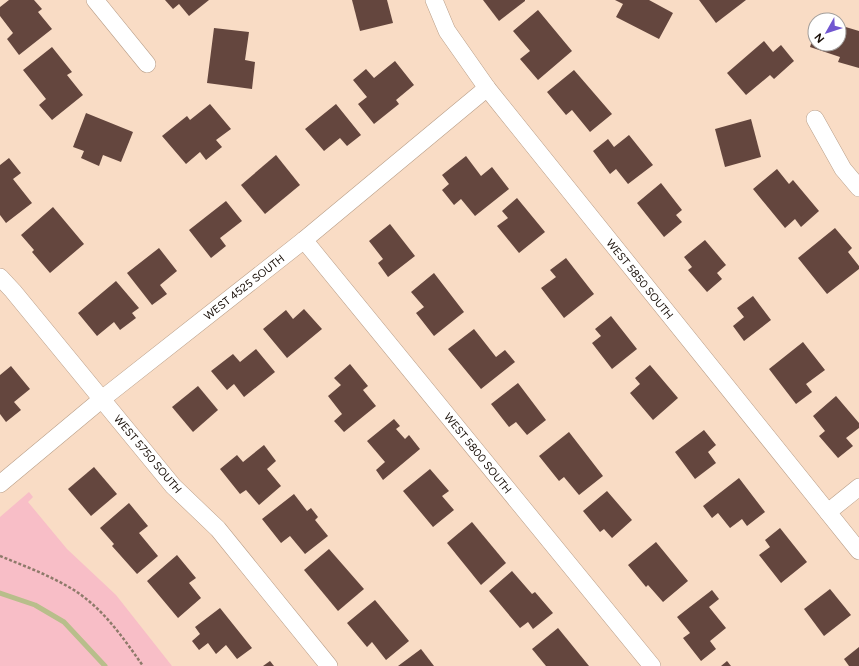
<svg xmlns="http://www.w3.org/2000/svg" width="859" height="666" viewBox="0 0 859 666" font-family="Figtree,sans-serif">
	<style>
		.green { fill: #f8bec7 }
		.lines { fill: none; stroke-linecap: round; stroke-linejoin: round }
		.stream { stroke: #b8be8b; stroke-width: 5 }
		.building { fill: #64463e }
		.street-casing { stroke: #b99e88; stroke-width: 18 }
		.path { stroke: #8e7a6a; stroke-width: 2.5; stroke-dasharray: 3 2; stroke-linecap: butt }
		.street { stroke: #fff; stroke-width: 17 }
		.labels { text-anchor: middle; stroke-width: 4; stroke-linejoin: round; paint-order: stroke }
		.street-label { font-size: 11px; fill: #180e07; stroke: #fff }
	</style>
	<rect width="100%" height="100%" fill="#f9dcc5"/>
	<path class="green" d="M29,492l4,5 -5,5 39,47 49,46 56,71h-172v-149z"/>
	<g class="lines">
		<path class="stream" d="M0,593l35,12 29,17 41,44"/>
	</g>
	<g class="building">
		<path d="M9,0h25l8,9 -4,3 14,17 -33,26 -12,-16 6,-6 -13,-17v-9z"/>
		<path d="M165,0h44l-20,16 -10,-12 -6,5z"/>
		<path d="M352,0h35l6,23 -33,8z"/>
		<path d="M483,0h42v1l-26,20z"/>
		<path d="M615,0h34l24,13 -14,26 -43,-22 7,-13z"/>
		<path d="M699,0h47l-30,23z"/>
		<path d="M538,10l34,41 -34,29 -18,-21 10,-8 -17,-20z"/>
		<path d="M839,25l20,6v37l-21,-6 2,-5 -30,-10 5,-16v13h24z"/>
		<path d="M214,28l35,4 -4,28 10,2 -3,27 -45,-6z"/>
		<path d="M764,41l9,11 8,-7 13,16 -20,18 -4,-4 -24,20 -19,-22z"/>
		<path d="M52,47l20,25 -5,3 16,20 -31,25 -13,-15 7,-6 -23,-29z"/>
		<path d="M395,61l19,24 -18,15 3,4 -25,20 -16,-20 9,-7 -14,-17 13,-11 8,9z"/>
		<path d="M574,70l38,44 -22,18 -18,-22 -6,5 -19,-23z"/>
		<path d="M210,104l21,25 -15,11 6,7 -16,13 -6,-8 -14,12 -24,-28 25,-20 3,4z"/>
		<path d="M336,104l25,31 -14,11 -7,-8 -16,13 -19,-22z"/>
		<path d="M86,113l47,19 -12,30 -18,-7 -4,11 -18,-8 3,-7 -11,-4z"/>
		<path d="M751,119l10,38 -36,10 -10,-38z"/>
		<path d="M629,135l24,30 -25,19 -12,-15 -6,5 -17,-23 15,-12 6,8z"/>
		<path d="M276,155l24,30 -35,29 -24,-29z"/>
		<path d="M466,156l15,20 11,-9 17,22 -34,27 -14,-17 -7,6 -12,-15 7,-6 -7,-9z"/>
		<path d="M9,158l12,15 -8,6 19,24 -26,20 -6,-8v-50z"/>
		<path d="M777,169l12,15 4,-4 26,31 -18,16 -6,-8 -10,9 -32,-39z"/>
		<path d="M661,183l21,27 -6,5 6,7 -18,15 -27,-34z"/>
		<path d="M517,198l28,34 -26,21 -22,-27 11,-8 -6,-7z"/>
		<path d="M226,201l16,20 -22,17 6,8 -15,12 -22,-28z"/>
		<path d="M53,207l31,37 -34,29 -18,-21 2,-2 -13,-15z"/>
		<path d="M390,224l25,32 -27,21 -10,-14 5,-4 -14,-18z"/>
		<path d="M835,228l17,20 -4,4 11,14v3l-32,25 -29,-36z"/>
		<path d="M705,240l21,25 -9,8 5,6 -15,13 -19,-22 4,-3 -8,-10z"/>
		<path d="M159,248l18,23 -17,14 7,9 -15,11 -25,-32z"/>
		<path d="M566,258l28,36 -30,24 -23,-30 15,-11 -6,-7z"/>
		<path d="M434,273l30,39 -30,24 -18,-23 8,-6 -13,-15z"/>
		<path d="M116,281l23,27 -7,5 4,5 -16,12 -6,-8 -17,14 -19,-23z"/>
		<path d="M753,296l18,24 -27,21 -11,-15 11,-9 -7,-9z"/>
		<path d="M304,309l18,20 -35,29 -24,-29 23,-19 7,9z"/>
		<path d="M611,316l26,33 -25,20 -20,-26 9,-7 -6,-7z"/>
		<path d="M474,329l22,28 9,-7 10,12 -34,27 -33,-40z"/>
		<path d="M803,342l22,28 -19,14 6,8 -16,12 -27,-35z"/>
		<path d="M256,349l19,23 -31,25 -10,-13 -7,6 -16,-19 22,-17 7,8z"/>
		<path d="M350,364l18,22 -5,4 13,16 -32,26 -10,-11 8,-7 -14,-18 13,-11 -7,-7z"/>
		<path d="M650,365l28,33 -25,22 -23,-27 10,-9 -5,-6z"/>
		<path d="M11,366l19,23 -16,13 7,8 -15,12 -6,-8v-39z"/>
		<path d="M518,383l28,37 -19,15 -11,-13 -7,5 -18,-23z"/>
		<path d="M198,386l20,24 -25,22 -21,-25z"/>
		<path d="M836,396l23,27v5l-13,10 7,8 -15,12 -19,-22 6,-5 -12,-15z"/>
		<path d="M394,419l6,7 -4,3 9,10 4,-4 11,14 -37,31 -7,-10 9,-8 -18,-21z"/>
		<path d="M704,430l12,15 -8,7 8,11 -21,16 -20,-27z"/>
		<path d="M569,432l34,44 -24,19 -15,-18 -5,4 -20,-25z"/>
		<path d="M264,445l12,16 -9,8 14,17 -22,19 -13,-15 -6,4 -20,-25 17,-14 6,7z"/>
		<path d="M94,467l23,27 -26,22 -23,-27z"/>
		<path d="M430,469l19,22 -7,5 12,14 -21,17 -30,-36z"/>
		<path d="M739,478l26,34 -18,14 -5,-7 -12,9 -12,-15 -6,5 -9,-12z"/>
		<path d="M607,491l25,29 -20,18 -8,-9 -4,3 -17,-21z"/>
		<path d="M294,494l13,17 4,-3 7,9 -3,3 13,16 -23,18 -15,-18 -9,7 -19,-24z"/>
		<path d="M129,503l19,23 -9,7 19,23 -21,18 -25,-28 2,-2 -14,-16z"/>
		<path d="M472,522l34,41 -25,22 -34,-42z"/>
		<path d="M780,528l27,34 -26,21 -22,-28 11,-8 -5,-7z"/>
		<path d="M656,542l32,39 -25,21 -15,-17 -2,2 -18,-22z"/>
		<path d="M329,549l35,40 -26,22 -34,-41z"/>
		<path d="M177,555l19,23 -7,5 12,15 -23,20 -31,-37z"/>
		<path d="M512,571l20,23 3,-2 18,21 -20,16 -5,-7 -8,6 -31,-37z"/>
		<path d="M830,589l21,26 -27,21 -20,-27z"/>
		<path d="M712,590l7,9 -10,8 17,21 -16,13 6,8 -15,12 -18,-23 7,-5 -13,-16z"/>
		<path d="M375,600l34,41 -23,19 -14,-18 -5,5 -20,-24z"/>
		<path d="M220,608l32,40 -15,11 -11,-14 -10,9 -8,-11 -9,7 -7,-9 8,-7 -5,-7z"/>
		<path d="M558,628l31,38h-43l-14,-17z"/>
		<path d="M859,647v19h-10l-5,-7z"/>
		<path d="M421,649l13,17h-36z"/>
		<path d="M270,661l4,5h-11z"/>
		<path d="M727,661l4,5h-10z"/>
	</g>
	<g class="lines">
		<defs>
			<g id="street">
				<path d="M95,0l52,64"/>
				<path d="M434,0l13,31 40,57 372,463"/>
				<path d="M815,119l28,50 16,19"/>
				<path d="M304,240l348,426"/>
				<path d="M0,277l13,14 160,195 45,43 111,137"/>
				<path d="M0,484l102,-85 202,-159 183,-152"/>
				<path d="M828,512l31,-25"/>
			</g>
		</defs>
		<use href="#street" class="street-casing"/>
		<path class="path" d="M0,556c22,9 46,18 67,30 33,18 55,50 76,80"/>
		<use href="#street" class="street"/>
	</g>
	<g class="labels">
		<g class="street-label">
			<text transform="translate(640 279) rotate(51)" y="4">WEST 5850 SOUTH</text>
			<text transform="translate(244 287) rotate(-38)" y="4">WEST 4525 SOUTH</text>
			<text transform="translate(478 453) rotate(51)" y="4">WEST 5800 SOUTH</text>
			<text transform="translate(148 454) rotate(50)" y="4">WEST 5750 SOUTH</text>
		</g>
	</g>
	<g transform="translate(827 32) rotate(231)"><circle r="19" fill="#ffffff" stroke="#a39f9c"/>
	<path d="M0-3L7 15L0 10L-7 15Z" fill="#7156d0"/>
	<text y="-6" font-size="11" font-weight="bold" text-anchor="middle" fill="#180e07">N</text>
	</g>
</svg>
